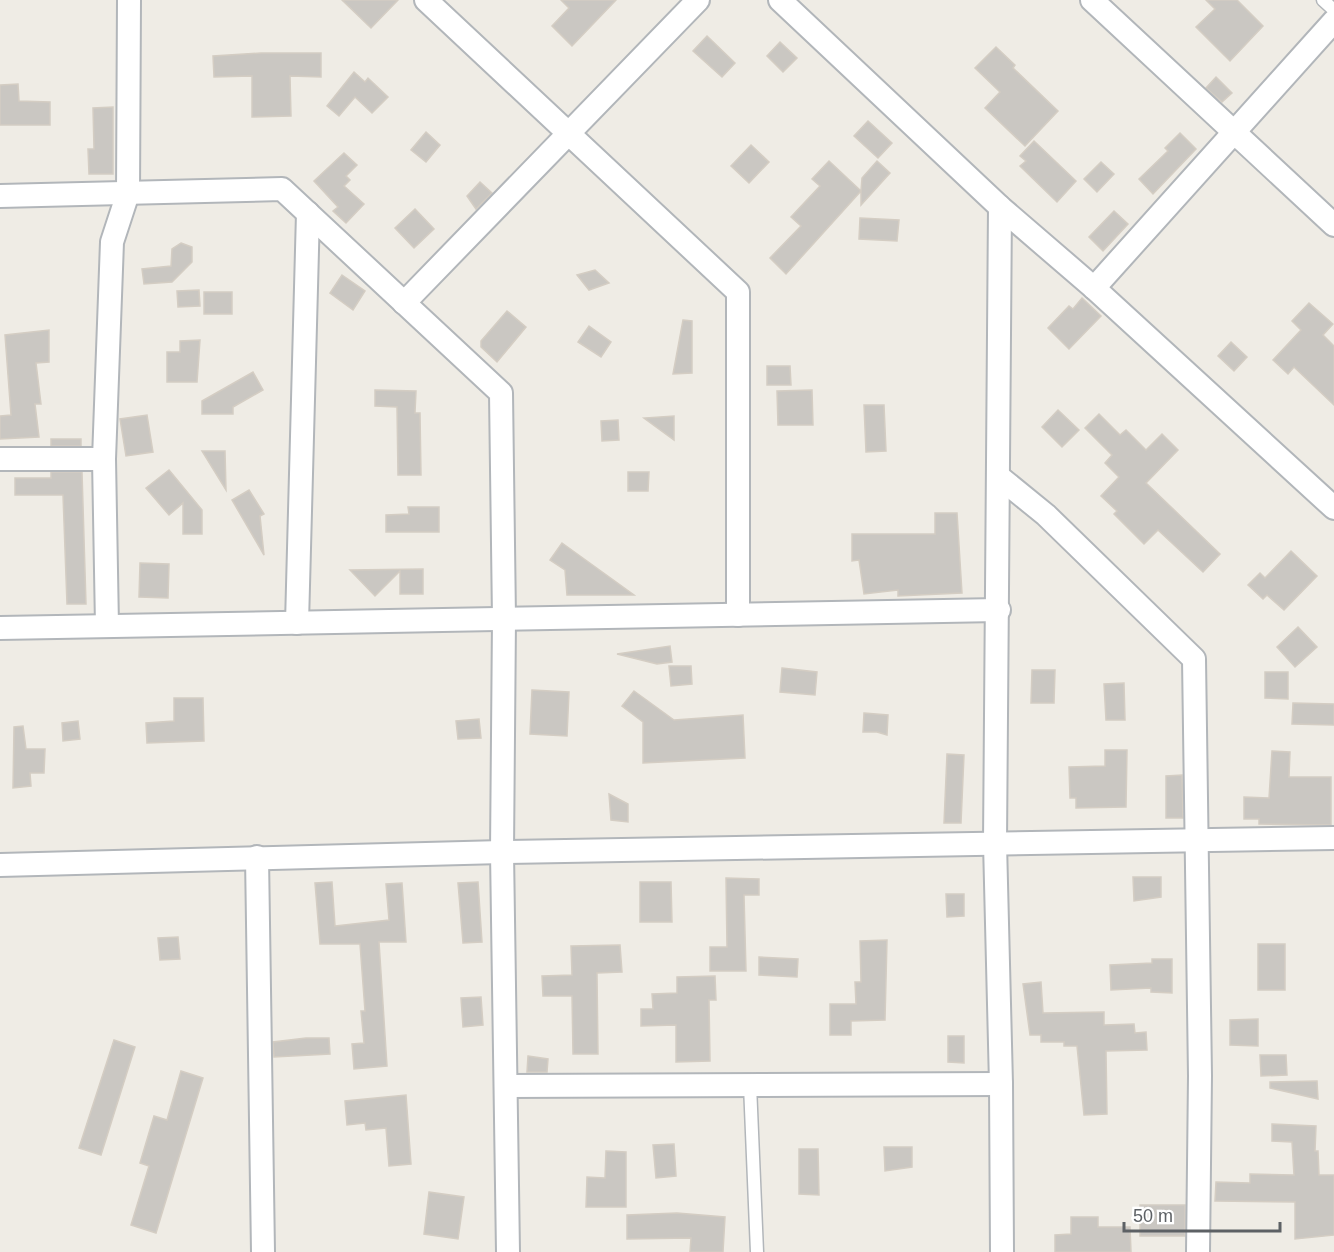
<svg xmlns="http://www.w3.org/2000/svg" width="1334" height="1252" viewBox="0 0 1334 1252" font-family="Helvetica,sans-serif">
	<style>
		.building { fill: #cac7c2; stroke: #d4cdc3; stroke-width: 1.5 }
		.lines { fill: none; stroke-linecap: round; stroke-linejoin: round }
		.service-casing { stroke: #b2b6ba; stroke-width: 15 }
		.minor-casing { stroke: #b2b6ba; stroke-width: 26 }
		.service { stroke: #fff; stroke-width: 12 }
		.minor { stroke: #fff; stroke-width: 22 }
	</style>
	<rect width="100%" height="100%" fill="#efece5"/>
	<g class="building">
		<path d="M342,0h56l-27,28z"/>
		<path d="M561,0h55l-44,46 -20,-20 17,-18z"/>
		<path d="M1206,0h31l26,26 -33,35 -34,-34 19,-18z"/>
		<path d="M707,36l28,27 -13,14 -29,-26z"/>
		<path d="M780,42l17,16 -14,14 -16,-16z"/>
		<path d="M996,47l19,18 -2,3 45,43 -33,35 -40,-38 15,-16 -25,-24z"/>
		<path d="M261,53h60v24l-31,-1 1,40 -39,1v-41l-38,1 -1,-21z"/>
		<path d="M354,72l11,10 3,-4 20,19 -16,16 -17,-16 -16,19 -12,-10z"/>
		<path d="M1216,77l16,16 -10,9 -16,-14z"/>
		<path d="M18,84l1,17 31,1v23h-50v-40z"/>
		<path d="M113,107v67h-24l-1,-25h6l-1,-41z"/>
		<path d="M868,121l24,22 -14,15 -24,-22z"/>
		<path d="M426,132l14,13 -14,17 -15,-12z"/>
		<path d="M1180,133l16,16 -43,45 -14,-15 29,-28 -3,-3z"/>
		<path d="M1034,141l42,40 -19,21 -37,-36 6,-5 -6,-5z"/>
		<path d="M751,145l18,17 -20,21 -18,-17z"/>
		<path d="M344,153l13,12 -11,11 4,4 -6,6 20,18 -18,19 -13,-12 5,-4 -24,-26z"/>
		<path d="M829,161l32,30 1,-13 15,-17 13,12 -29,32v-14l-75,83 -16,-16 31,-32 -10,-9 29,-31 -8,-7z"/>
		<path d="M1101,162l13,12 -17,18 -13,-13z"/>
		<path d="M480,182l12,11 -16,16 -9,-13z"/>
		<path d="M415,209l19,20 -20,19 -19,-20z"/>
		<path d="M1114,211l14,13 -25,27 -14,-14z"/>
		<path d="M860,218l39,2 -2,21 -38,-2z"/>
		<path d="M181,243l11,4v15l-20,20 -28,2 -2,-15 29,-3 1,-17z"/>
		<path d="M595,270l14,13 -20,7 -12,-15z"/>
		<path d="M342,275l23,16 -12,19 -23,-17z"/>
		<path d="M199,290l1,16 -22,1 -1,-16z"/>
		<rect x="204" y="292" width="28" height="22"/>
		<path d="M1082,298l19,18 -32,33 -21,-21 21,-22 4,3z"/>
		<path d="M1309,303l24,21 -10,11 11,11v59l-40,-38 -6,7 -15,-14 28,-30 -9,-9z"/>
		<path d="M507,311l19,16 -29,35 -16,-15v-6z"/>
		<path d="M683,320l9,1v52l-19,1z"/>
		<path d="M589,326l22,16 -10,15 -23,-15z"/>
		<path d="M49,330v32l-13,1 5,41h-6l4,33 -39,2v-23l11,-1 -6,-80z"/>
		<path d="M200,340l-3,42h-30v-30h13v-11z"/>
		<path d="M1231,342l16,15 -13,14 -16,-15z"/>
		<path d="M767,366h23l1,19h-24z"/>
		<path d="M253,372l10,18 -30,17v7h-31v-13z"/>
		<path d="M375,390l41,1 -1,22h5l1,62h-23l-1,-68 -22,-1z"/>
		<path d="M812,390l1,35h-35l-1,-34z"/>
		<path d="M864,405h20l2,46 -20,1z"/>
		<path d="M1058,410l21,20 -17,17 -20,-20z"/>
		<path d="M1099,414l21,21 6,-5 20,20 16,-16 16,16 -32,33 74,71 -17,18 -45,-42 -14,14 -30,-30 3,-3 -16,-15 18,-19 -14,-14 7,-8 -27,-27z"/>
		<path d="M147,415l6,37 -27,4 -6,-37z"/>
		<path d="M674,416v24l-30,-22z"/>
		<path d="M618,420l1,20 -17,1 -1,-20z"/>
		<rect x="51" y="439" width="30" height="7"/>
		<path d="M202,451h23l1,39z"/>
		<path d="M169,470l33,40v24h-19v-31l-14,12 -23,-27z"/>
		<path d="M51,472h31l4,132h-19l-4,-109h-48v-17h36z"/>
		<path d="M628,472h21l-1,19h-20z"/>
		<path d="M249,490l15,24 -4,2 4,39 -32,-55z"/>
		<path d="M408,507h31v25h-53v-17l23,-1z"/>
		<path d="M935,513h22l5,80 -64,3v-6l-34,4 -5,-34 -7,1v-27h83z"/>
		<path d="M562,543l72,52h-67l-2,-25 -15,-10z"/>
		<path d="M1291,551l26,25 -33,34 -17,-15 -4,4 -15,-14 12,-12 5,5z"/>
		<path d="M140,563l29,1 -1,34 -29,-1z"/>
		<path d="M423,569v25h-23v-23l-25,25 -25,-26z"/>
		<path d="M1298,627l19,20 -22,20 -18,-20z"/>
		<path d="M670,646l2,16 -15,2 -40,-10z"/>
		<path d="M669,666h22l1,18 -21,2z"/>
		<path d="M782,668l35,4 -2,23 -35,-3z"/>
		<path d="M1032,670h23l-1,33h-23z"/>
		<path d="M1265,672h23v27l-23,-1z"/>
		<path d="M1124,683l1,37h-19l-2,-36z"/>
		<path d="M532,690l37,2 -2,44 -37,-2z"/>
		<path d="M634,691l40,29 69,-5 2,43 -102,5v-41l-21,-16z"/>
		<path d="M174,698h29l1,43 -57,2 -1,-20 28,-2z"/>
		<path d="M1293,703l41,1v21l-42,-1z"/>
		<path d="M864,713l24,2 -1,20 -10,-3h-14z"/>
		<path d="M479,719l2,19 -23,1 -2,-18z"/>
		<path d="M78,721l2,18 -17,2 -1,-18z"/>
		<path d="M23,726l3,23h19l-1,24h-14l1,13 -18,2 1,-61z"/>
		<path d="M1105,750h22l-1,57 -50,1v-10h-6l-1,-31 36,-1z"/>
		<path d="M1272,751l18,1 -1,25h42v48l-72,-1v-5h-15v-22l25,1z"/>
		<path d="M947,754l17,1 -3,68h-17z"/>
		<path d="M1182,775l1,43h-17v-42z"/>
		<path d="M609,794l19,10v18l-17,-2z"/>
		<path d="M1133,877h28v20l-27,4z"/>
		<path d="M726,878l33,1v16h-15l2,76h-36v-24h17z"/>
		<path d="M332,882l3,44 54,-6 -3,-36 16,-1 4,59h-27l8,124 -33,3 -2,-25 12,-1 -3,-32h4l-5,-67h-40l-5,-61z"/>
		<path d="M478,882l4,60 -19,1 -5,-60z"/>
		<path d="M640,882h31l1,40h-32z"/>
		<path d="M946,894h18v22l-17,1z"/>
		<path d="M178,937l2,22 -20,1 -2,-22z"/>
		<path d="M887,940l-2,80 -34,1v14h-21v-31h26l-1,-22h6l-1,-41z"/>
		<rect x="1258" y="944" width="27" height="46"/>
		<path d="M620,945l2,27 -25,1 1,81h-25l-1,-58h-29l-1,-20 30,-1 -1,-29z"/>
		<path d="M759,957l39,2 -1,18 -38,-2z"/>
		<path d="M1152,959h20v34l-21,-1v-4l-40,2 -1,-25 42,-2z"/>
		<path d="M715,976l1,24h-7l1,61 -34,1v-37l-35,1v-17h12l-1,-15 25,-1v-16z"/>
		<path d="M1041,982l2,31 61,-1v13l30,-1 1,9 11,-1 1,18 -41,1 1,63 -23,1 -7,-69h-13v-4h-23v-7h-11l-7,-51z"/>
		<path d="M481,997l2,28 -20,2 -2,-29z"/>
		<path d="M1258,1019v27l-28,-1v-25z"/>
		<path d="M948,1036h16v27l-16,-1z"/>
		<path d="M306,1038h23l1,16 -56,3 -1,-15z"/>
		<path d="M114,1040l21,7 -34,108 -22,-7z"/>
		<path d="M1260,1055h26l1,20 -26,1z"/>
		<path d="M528,1056l20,3 -1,13h-20z"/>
		<path d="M181,1071l22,7 -47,155 -25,-8 18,-59 -9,-3 14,-47 13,4z"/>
		<path d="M1317,1081l1,18 -48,-11v-6z"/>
		<path d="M406,1095l5,69 -22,2 -3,-38 -20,2 -1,-7 -18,2 -2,-24z"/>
		<path d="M1272,1124l44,2 -1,25h3l1,24h15v60l-39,4v-37l-80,-1 1,-19 34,1v-9l44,1 -2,-33 -20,-1z"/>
		<path d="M674,1144l2,32 -20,2 -3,-33z"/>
		<path d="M884,1147h28v20l-27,4z"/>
		<path d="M799,1149h19l1,46 -20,-1z"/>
		<path d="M606,1151l20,1v55h-40l1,-30 18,1z"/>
		<path d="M429,1192l35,5 -6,42 -34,-5z"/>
		<rect x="1140" y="1205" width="45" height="31"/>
		<path d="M677,1213l48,4 -2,35h-33l1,-14 -64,1v-24z"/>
		<path d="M1071,1217h27v10h32l1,25h-76v-17l16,-1z"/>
	</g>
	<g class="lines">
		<defs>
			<g id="service">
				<path d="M1323,0l11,10"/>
				<path d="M750,1085l7,167"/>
			</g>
			<g id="minor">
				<path d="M426,0l312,292v323"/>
				<path d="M780,0l220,207 94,81 240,220"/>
				<path d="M1092,0l242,225"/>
				<path d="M0,196l282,-7 219,204 3,226 -2,233 6,400"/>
				<path d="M1000,207l-5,636 6,241 1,168"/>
				<path d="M1094,288l240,-267"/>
				<path d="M404,303l294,-303"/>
				<path d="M0,459h104"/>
				<path d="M998,476l48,39 148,144 6,417 -2,176"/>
				<path d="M297,623l11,-410"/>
				<path d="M107,626l-3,-167 8,-217 16,-49 1,-193"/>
				<path d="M0,628l999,-18"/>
				<path d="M257,857l6,395"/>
				<path d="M0,865l502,-13 832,-14"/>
				<path d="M506,1086l495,-2"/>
			</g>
		</defs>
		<use href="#service" class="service-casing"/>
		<use href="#minor" class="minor-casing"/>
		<use href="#service" class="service"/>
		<use href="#minor" class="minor"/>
	</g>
	<path d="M1124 1222v9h156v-9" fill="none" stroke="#5d6165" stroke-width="3"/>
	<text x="1133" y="1222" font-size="18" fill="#5d6165" stroke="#ffffff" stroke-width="4.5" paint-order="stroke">50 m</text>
</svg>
